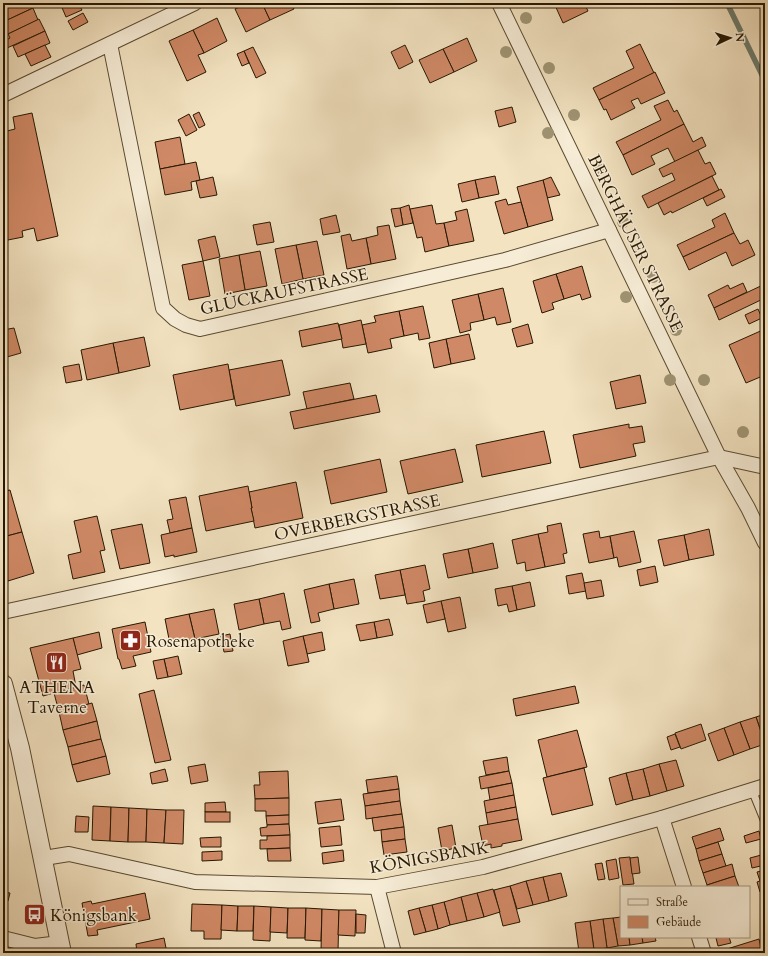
<svg xmlns="http://www.w3.org/2000/svg" width="768" height="956" viewBox="0 0 768 956" font-family="Cardo,serif">
	<style>
		.lines { fill: none; stroke-linecap: round; stroke-linejoin: round }
		.stream { stroke: #6c7b6c; stroke-width: 5.5 }
		.building { fill: #d08966; stroke: #261701 }
		.service-casing { stroke: #594a31; stroke-width: 9 }
		.minor-casing { stroke: #594a31; stroke-width: 16 }
		.tertiary-casing { stroke: #594a31; stroke-width: 20 }
		.service { stroke: #f7edd7; stroke-width: 7 }
		.minor { stroke: #f7edd7; stroke-width: 14 }
		.tertiary { stroke: #f7edd7; stroke-width: 18 }
		.tree { fill: #a09473 }
		.labels { text-anchor: middle; stroke-width: 3; stroke-linejoin: round; paint-order: stroke }
		.street-label { font-size: 17px; fill: #261701; stroke: #f7edd7 }
		.poi-label { font-size: 17px; fill: #261701; stroke: #f7edd7; text-anchor: start }
	</style>
	<rect width="100%" height="100%" fill="#f3e3c1"/>
	<filter id="stains"><feTurbulence type="fractalNoise" baseFrequency=".005" numOctaves="4"/><feColorMatrix values="0 0 0 0 .2 0 0 0 0 .09 0 0 0 0 .02 0 0 0 .5 -.17"/></filter>
	<radialGradient id="worn" r=".72"><stop offset=".6" stop-color="#630" stop-opacity="0"/><stop offset="1" stop-color="#630" stop-opacity=".3"/></radialGradient>
	<g class="lines">
		<path class="stream" d="M727,3l38,78"/>
	</g>
	<g class="building">
		<path d="M13,3h17l3,5 -30,14v-14z"/>
		<path d="M60,3h18l4,7 -16,7z"/>
		<path d="M247,3h15l8,17 -24,12 -11,-23z"/>
		<path d="M262,3h29l3,6 -24,11z"/>
		<path d="M554,3h30l4,8 -25,12z"/>
		<path d="M33,8l5,12 -30,14 -5,-10v-2z"/>
		<path d="M83,13l5,9 -15,8 -5,-9z"/>
		<path d="M217,18l10,23 -23,12 -11,-23z"/>
		<path d="M39,19l6,12 -38,17 -3,-7 6,-3 -2,-4z"/>
		<path d="M193,30l11,23 -6,2 8,17 -19,9 -18,-40z"/>
		<path d="M45,31l5,12 -32,14 -5,-11z"/>
		<path d="M467,38l10,23 -23,11 -11,-23z"/>
		<path d="M640,44l14,29 -55,27 -6,-12 41,-20 -8,-17z"/>
		<path d="M45,45l6,12 -20,9 -6,-12z"/>
		<path d="M405,45l8,17 -14,7 -8,-17z"/>
		<path d="M253,47l13,26 -10,5 -12,-27z"/>
		<path d="M443,49l11,23 -24,11 -11,-23z"/>
		<path d="M244,51l5,12 -7,3 -5,-12z"/>
		<path d="M655,72l10,21 -24,11 -3,-6 -7,3 4,7 -24,12 -5,-11 -2,1 -5,-10z"/>
		<path d="M668,100l6,12 3,-2 7,14 -61,31 -7,-13 45,-22 -7,-14z"/>
		<path d="M512,107l4,15 -17,5 -4,-16z"/>
		<path d="M199,112l6,13 -6,3 -6,-13z"/>
		<path d="M32,113l26,123 -21,5 -3,-13 -12,3 1,6 -20,4v-109l12,-3 -2,-12z"/>
		<path d="M189,114l8,16 -11,6 -8,-16z"/>
		<path d="M684,124l9,18 9,-5 4,9 -31,16 -7,-14 -17,8 4,8 -23,11 -9,-20z"/>
		<path d="M180,137l5,27 -25,5 -5,-27z"/>
		<path d="M698,150l7,14 5,-2 6,12 -68,34 -6,-12 33,-16 -3,-7 -9,4 -4,-8z"/>
		<path d="M196,162l4,18 -9,2 1,8 -27,5 -5,-26z"/>
		<path d="M495,176l4,18 -20,4 -4,-18z"/>
		<path d="M712,176l7,14 -47,23 -1,-2 -7,4 -6,-12z"/>
		<path d="M213,177l4,18 -17,3 -4,-17z"/>
		<path d="M551,177l9,18 -13,3 -4,-18z"/>
		<path d="M475,180l4,18 -17,4 -4,-18z"/>
		<path d="M543,180l10,40 -25,7 -11,-40z"/>
		<path d="M721,189l4,8 -18,9 -4,-8z"/>
		<path d="M506,199l2,6 13,-3 7,25 -24,7 -9,-32z"/>
		<path d="M409,205l4,18 -10,2 -3,-17z"/>
		<path d="M432,205l4,19 8,-1 5,23 -24,6 -3,-15 -5,1 -7,-29z"/>
		<path d="M400,208l3,17 -8,2 -4,-18z"/>
		<path d="M467,209l7,32 -25,5 -5,-23 13,-3 -2,-8z"/>
		<path d="M725,213l9,20 -51,24 -6,-12 38,-18 -3,-7z"/>
		<path d="M336,215l4,17 -17,3 -3,-16z"/>
		<path d="M270,222l4,20 -17,3 -4,-20z"/>
		<path d="M389,225l7,34 -25,5 -5,-26 12,-3 -1,-8z"/>
		<path d="M734,233l6,11 8,-4 7,15 -23,11 -6,-14 -37,18 -6,-13z"/>
		<path d="M350,234l2,7 14,-3 5,26 -24,5 -6,-33z"/>
		<path d="M215,236l5,21 -17,4 -5,-21z"/>
		<path d="M317,241l7,34 -21,4 -7,-34z"/>
		<path d="M296,245l7,34 -21,5 -7,-35z"/>
		<path d="M260,251l7,35 -22,4 -6,-35z"/>
		<path d="M239,255l6,35 -20,4 -6,-35z"/>
		<path d="M203,261l7,35 -21,4 -7,-35z"/>
		<path d="M582,266l9,31 -9,3 -2,-6 -16,5 -8,-25z"/>
		<path d="M556,274l8,25 -12,4 2,6 -12,4 -9,-32z"/>
		<path d="M743,283l4,9 -33,16 -6,-13 20,-10 2,4z"/>
		<path d="M765,284v14l-46,22 -5,-12z"/>
		<path d="M503,288l8,34 -14,3 -2,-8 -11,3 -6,-26z"/>
		<path d="M478,294l6,26 -14,3 1,7 -11,3 -8,-33z"/>
		<path d="M423,306l7,32 -11,2 -1,-7 -14,3 -5,-25z"/>
		<path d="M758,309l4,9 -13,6 -4,-9z"/>
		<path d="M399,311l5,25 -14,3 2,9 -24,5 -6,-28 14,-3 -2,-6z"/>
		<path d="M361,320l5,24 -23,4 -4,-23z"/>
		<path d="M338,323l4,16 -40,8 -3,-16z"/>
		<path d="M528,324l5,19 -16,4 -5,-18z"/>
		<path d="M14,328l7,25 -14,4 -4,-17v-10z"/>
		<path d="M765,329v46l-19,8 -17,-38z"/>
		<path d="M469,334l6,25 -24,5 -5,-25z"/>
		<path d="M144,337l6,29 -31,7 -6,-30z"/>
		<path d="M446,339l5,25 -17,4 -5,-25z"/>
		<path d="M113,343l6,30 -32,7 -6,-30z"/>
		<path d="M282,360l8,35 -54,11 -7,-36z"/>
		<path d="M79,364l3,16 -16,3 -3,-16z"/>
		<path d="M228,364l6,35 -54,11 -7,-35z"/>
		<path d="M640,375l6,28 -30,6 -6,-27z"/>
		<path d="M350,383l4,16 -47,10 -4,-17z"/>
		<path d="M376,395l4,17 -86,17 -4,-17z"/>
		<path d="M629,424v4l13,-2 3,16 -12,2 3,12 -56,12 -7,-33z"/>
		<path d="M544,431l7,32 -69,14 -6,-32z"/>
		<path d="M455,449l8,33 -55,12 -8,-33z"/>
		<path d="M380,459l7,33 -56,12 -7,-33z"/>
		<path d="M5,477l3,14 -5,1v-14z"/>
		<path d="M296,482l7,36 -48,10 -4,-20h1l-3,-16z"/>
		<path d="M248,486l4,22h-1l3,13 -48,10 -7,-35z"/>
		<path d="M10,490l12,42 -19,5v-45z"/>
		<path d="M186,497l6,31 -22,5 -3,-13 6,-1 -4,-19z"/>
		<path d="M97,516l8,34 -5,1 5,21 -32,7 -5,-24 13,-3 -7,-31z"/>
		<path d="M561,523l6,30 -4,1 2,9 -20,4 -7,-33 10,-2 -1,-6z"/>
		<path d="M142,524l8,39 -30,6 -9,-39z"/>
		<path d="M192,528l5,24 -23,5v-2l-9,2 -4,-22z"/>
		<path d="M709,529l5,26 -25,5 -5,-25z"/>
		<path d="M599,531l1,7 10,-2 4,22 -25,5 -6,-29z"/>
		<path d="M634,531l7,31 -22,5 -2,-10 -3,1 -4,-22z"/>
		<path d="M22,532l12,41 -26,8 -5,-16v-28z"/>
		<path d="M538,534l7,33 -19,4 -1,-9 -8,2 -5,-24z"/>
		<path d="M684,535l5,25 -25,6 -6,-26z"/>
		<path d="M493,543l5,25 -25,5 -5,-24z"/>
		<path d="M468,549l5,24 -25,5 -5,-24z"/>
		<path d="M425,565l5,24 -7,2 2,10 -18,3 -7,-34z"/>
		<path d="M655,566l3,16 -18,4 -3,-16z"/>
		<path d="M400,570l5,25 -25,4 -5,-24z"/>
		<path d="M582,573l4,18 -17,3 -3,-18z"/>
		<path d="M354,579l5,25 -25,5 -5,-25z"/>
		<path d="M601,580l3,16 -17,3 -3,-16z"/>
		<path d="M530,582l5,24 -18,4 -5,-24z"/>
		<path d="M329,584l5,25 -16,4 2,8 -9,2 -7,-33z"/>
		<path d="M512,586l5,24 -8,2 -2,-8 -9,2 -3,-17z"/>
		<path d="M284,593l7,35 -9,2 -2,-9 -16,3 -5,-25z"/>
		<path d="M460,597l6,31 -18,4 -7,-31z"/>
		<path d="M259,599l5,25 -25,6 -5,-26z"/>
		<path d="M441,601l4,18 -18,4 -4,-18z"/>
		<path d="M214,609l5,25 -24,5 -6,-25z"/>
		<path d="M189,614l6,25 -25,5 -5,-25z"/>
		<path d="M389,619l4,16 -16,3 -3,-16z"/>
		<path d="M145,622l6,30 -18,4 3,10 -14,3 -3,-10h-1l-6,-30z"/>
		<path d="M374,622l3,16 -17,3 -4,-16z"/>
		<path d="M99,632l3,16 -25,7 -4,-17z"/>
		<path d="M322,632l3,18 -18,4 -4,-18z"/>
		<path d="M230,634l3,17 -9,1 -3,-16z"/>
		<path d="M303,636l6,26 -21,4 -5,-25z"/>
		<path d="M73,638l8,31 -8,2 3,16 -33,9 -13,-48z"/>
		<path d="M178,656l4,18 -14,3 -4,-18z"/>
		<path d="M164,659l4,18 -11,2 -4,-18z"/>
		<path d="M84,685l5,19 -30,8 -5,-19z"/>
		<path d="M575,686l4,17 -63,13 -3,-17z"/>
		<path d="M154,690l17,70 -16,3 -16,-69z"/>
		<path d="M92,703l5,18 -34,9 -4,-18z"/>
		<path d="M765,714v29l-9,-26z"/>
		<path d="M756,717l9,27 -15,5 -10,-27z"/>
		<path d="M97,721l4,18 -33,8 -5,-17z"/>
		<path d="M740,722l10,27 -16,6 -10,-27z"/>
		<path d="M701,724l5,16 -25,9 -6,-16z"/>
		<path d="M724,728l10,27 -16,6 -10,-27z"/>
		<path d="M577,730l10,37 -40,10 -9,-37z"/>
		<path d="M675,734l5,13 -9,3 -4,-13z"/>
		<path d="M101,739l5,17 -34,9 -4,-18z"/>
		<path d="M106,756l4,18 -33,8 -5,-17z"/>
		<path d="M507,757l2,14 -23,4 -3,-14z"/>
		<path d="M676,760l8,26 -17,5 -8,-27z"/>
		<path d="M205,764l3,17 -17,3 -3,-17z"/>
		<path d="M659,764l8,27 -17,5 -7,-27z"/>
		<path d="M584,768l9,37 -41,10 -9,-37z"/>
		<path d="M165,769l3,12 -16,3 -2,-11z"/>
		<path d="M643,769l7,27 -17,4 -7,-27z"/>
		<path d="M288,771l1,27 -34,1 -1,-14h6l-1,-13z"/>
		<path d="M509,771l3,12 -31,6 -2,-12z"/>
		<path d="M626,773l7,27 -17,5 -7,-27z"/>
		<path d="M397,776l2,13 -31,4 -2,-13z"/>
		<path d="M512,783l2,12 -24,5 -2,-12z"/>
		<path d="M399,789l1,12 -35,5 -2,-12z"/>
		<path d="M514,795l2,12 -30,6 -2,-12z"/>
		<path d="M289,798v17l-23,1v-5h-11v-12z"/>
		<path d="M341,799l3,21 -26,4 -3,-22z"/>
		<path d="M400,801l2,13 -36,5 -1,-13z"/>
		<path d="M225,802l1,10h-21v-9z"/>
		<path d="M93,806l18,1 -1,34 -18,-1z"/>
		<path d="M111,807l18,1 -1,34 -18,-1z"/>
		<path d="M516,807l2,12 -30,6 -2,-12z"/>
		<path d="M129,808l18,1 -1,33h-18z"/>
		<path d="M147,809l19,1 -2,33 -18,-1z"/>
		<path d="M166,810h18l-1,34 -19,-1z"/>
		<rect x="205" y="812" width="25" height="10"/>
		<path d="M402,814l2,13 -30,4 -2,-13z"/>
		<path d="M289,815v9l-22,1 -1,-9z"/>
		<path d="M76,816l13,1 -1,15h-13z"/>
		<path d="M518,819l4,21 -20,4v2l-11,2v-4l-8,2 -4,-20z"/>
		<path d="M289,824l1,11 -29,1 -1,-8 7,-1v-2z"/>
		<path d="M452,825l4,23 -14,3 -4,-23z"/>
		<path d="M340,826l2,19 -21,2 -2,-19z"/>
		<path d="M404,827l1,12 -23,3 -1,-12z"/>
		<path d="M720,828l4,12 -28,9 -4,-12z"/>
		<path d="M759,831l2,8 -15,4 -2,-7z"/>
		<path d="M290,835v13l-30,1v-9h7v-4z"/>
		<path d="M221,837v10h-20l-1,-9z"/>
		<path d="M405,839l2,13 -23,3 -2,-13z"/>
		<path d="M718,842l4,12 -23,7 -3,-12z"/>
		<path d="M290,848l1,13h-23l-1,-12z"/>
		<path d="M343,850l1,11 -21,3 -1,-11z"/>
		<path d="M222,851v9l-20,1v-9z"/>
		<path d="M722,854l4,12 -23,7 -4,-12z"/>
		<path d="M765,854v11l-13,3 -2,-10z"/>
		<path d="M630,857l4,27 -11,1 -4,-27z"/>
		<path d="M638,857l2,16 -8,1 -2,-16z"/>
		<path d="M616,859l3,19 -10,2 -3,-19z"/>
		<path d="M602,863l3,16 -7,1 -3,-16z"/>
		<path d="M732,864l3,12 -28,9 -4,-12z"/>
		<path d="M765,870v9l-5,2 -3,-9z"/>
		<path d="M561,873l6,23 -18,5 -6,-24z"/>
		<path d="M735,876l4,11h-32v-2z"/>
		<path d="M543,877l6,24 -16,4 -7,-24z"/>
		<path d="M765,879v11l-5,2 -3,-10z"/>
		<path d="M526,881l7,24 -16,4 -7,-23z"/>
		<path d="M510,886l10,36 -17,4 -9,-36z"/>
		<path d="M493,889l7,23 -16,5 -7,-24z"/>
		<path d="M3,892l7,1 -2,8 -5,-1z"/>
		<path d="M145,893l5,26 -53,11 1,5 -10,1 -6,-33 9,-2 1,3z"/>
		<path d="M477,893l7,24 -17,4 -6,-24z"/>
		<path d="M461,897l6,24 -17,4 -6,-23z"/>
		<path d="M444,902l6,23 -12,4 -6,-24z"/>
		<path d="M192,904l30,1 -1,34h-17v-8h-13z"/>
		<path d="M222,905l16,1 -1,25 -16,-1z"/>
		<path d="M432,905l6,24 -12,3 -7,-24z"/>
		<path d="M238,906h16l-1,25h-16z"/>
		<path d="M254,906l17,1 -1,34 -17,-1z"/>
		<path d="M271,907l17,1 -1,25 -17,-1z"/>
		<path d="M288,908h18l-1,30h-18z"/>
		<path d="M306,908l16,1 -1,32 -16,-1z"/>
		<path d="M419,908l7,24 -12,3 -6,-24z"/>
		<path d="M322,909l17,1 -1,41 -17,-1z"/>
		<path d="M339,910h17l-1,26 -17,-1z"/>
		<path d="M356,914l10,1 -1,18h-9z"/>
		<path d="M621,917v20h8l1,8 -12,1 -5,-28z"/>
		<path d="M613,918l5,28 -11,2 -4,-29z"/>
		<path d="M603,919l4,29 -13,2 -4,-29z"/>
		<path d="M590,921l4,29 -15,2 -4,-29z"/>
		<path d="M629,937h13l1,6 -13,2z"/>
		<path d="M642,937h13l1,4 -13,2z"/>
		<path d="M720,937h9l2,6 -13,3 -2,-8z"/>
		<path d="M164,938l3,15h-30l-1,-9z"/>
		<path d="M759,939l3,13 -5,1h-28l-2,-4z"/>
	</g>
	<g class="lines">
		<defs>
			<path id="service" d="M752,790l13,32"/>
			<g id="minor">
				<path d="M499,3l220,454 29,51 17,35"/>
				<path d="M110,44l53,264 12,11 11,6 14,4 305,-69 104,-30"/>
				<path d="M3,95l192,-92"/>
				<path d="M3,612l716,-155 46,10"/>
				<path d="M662,818l22,69"/>
				<path d="M44,858l25,-4 126,28 182,5 106,-20 179,-49 103,-32"/>
				<path d="M377,887l17,66"/>
				<path d="M699,937l5,16"/>
				<path d="M3,938l32,8 25,-3"/>
			</g>
			<path id="tertiary" d="M3,684l17,64 42,205"/>
		</defs>
		<use href="#service" class="service-casing"/>
		<use href="#minor" class="minor-casing"/>
		<use href="#tertiary" class="tertiary-casing"/>
		<use href="#service" class="service"/>
		<use href="#minor" class="minor"/>
		<use href="#tertiary" class="tertiary"/>
	</g>
	<g class="tree">
		<circle cx="526" cy="18" r="6"/>
		<circle cx="506" cy="52" r="6"/>
		<circle cx="549" cy="68" r="6"/>
		<circle cx="574" cy="115" r="6"/>
		<circle cx="548" cy="133" r="6"/>
		<circle cx="598" cy="168" r="6"/>
		<circle cx="623" cy="222" r="6"/>
		<circle cx="653" cy="277" r="6"/>
		<circle cx="626" cy="297" r="6"/>
		<circle cx="676" cy="330" r="6"/>
		<circle cx="670" cy="380" r="6"/>
		<circle cx="704" cy="380" r="6"/>
		<circle cx="743" cy="432" r="6"/>
	</g>
	<defs>
		<symbol id="pharmacy-square" viewBox="-11 -11 22 22"><rect x="-9" y="-9" width="18" height="18" rx="4" fill="#8f2418" stroke="#f7edd7"/><path d="M-2-6h4v4h4v4h-4v4h-4v-4h-4v-4h4Z" fill="#fff"/></symbol>
		<symbol id="restaurant-square" viewBox="-11 -11 22 22"><rect x="-9" y="-9" width="18" height="18" rx="4" fill="#8f2418" stroke="#f7edd7"/><path d="M-5-6h1v4h1v-4h1v4h1v-4h1v5L-1.5 .5V6h-2V.5L-5-1ZM5-6V6H3V1.5H1.5Q1.5-4 5-6Z" fill="#fff"/></symbol>
		<symbol id="bus-square" viewBox="-11 -11 22 22"><rect x="-9" y="-9" width="18" height="18" rx="4" fill="#8f2418" stroke="#f7edd7"/><path d="M-5-6H5V4H4V6H2V4H-2V6H-4V4H-5ZM-3.5-4V0h7V-4ZM-3.5 1.2v1.5H-2V1.2ZM2 1.2v1.5H3.5V1.2Z" fill="#fff"/></symbol>
	</defs>
	<g fill-rule="evenodd">
		<use href="#pharmacy-square" x="118" y="628" width="25" height="25"/>
		<use href="#restaurant-square" x="44" y="650" width="25" height="25"/>
		<use href="#bus-square" x="22" y="902" width="25" height="25"/>
	</g>
	<g class="labels">
		<g class="street-label">
			<text transform="translate(636 243) rotate(64)" y="6">BERGHÄUSER STRASSE</text>
			<text transform="translate(284 291) rotate(-12)" y="6">GLÜCKAUFSTRASSE</text>
			<text transform="translate(357 517) rotate(-12)" y="6">OVERBERGSTRASSE</text>
			<text transform="translate(429 857) rotate(-10)" y="6">KÖNIGSBANK</text>
		</g>
		<g class="poi-label">
			<text x="146" y="647">Rosenapotheke</text>
			<text x="57" y="693" text-anchor="middle">ATHENA<tspan x="57" dy="20">Taverne</tspan></text>
			<text x="50" y="921">Königsbank</text>
		</g>
	</g>
	<rect width="768" height="956" fill="none" stroke="#f3e3c1" stroke-width="16"/>
	<rect x="4" y="4" width="760" height="948" fill="none" stroke="#261701" stroke-width="2"/>
	<rect x="8" y="8" width="752" height="940" fill="none" stroke="#261701"/>
	<rect x="620" y="886" width="130" height="52" fill="#f7edd7" stroke="#a39781"/>
	<rect x="628" y="899" width="20" height="6" fill="#f7edd7" stroke="#a39781"/>
	<text x="656" y="906" font-size="12" fill="#261701">Straße</text>
	<rect x="628" y="916" width="20" height="12" fill="#d08966" stroke="#a39781"/>
	<text x="656" y="926" font-size="12" fill="#261701">Gebäude</text>
	<g transform="translate(730 38) rotate(86)" stroke="#f7edd7" stroke-width="3" paint-order="stroke">
	<path d="M0-3L7 15L0 10L-7 15Z" fill="#261701"/>
	<text y="-6" font-size="11" font-weight="bold" text-anchor="middle" fill="#261701">N</text>
	</g>
	<rect width="100%" height="100%" filter="url(#stains)"/>
	<rect width="100%" height="100%" fill="url(#worn)"/>
</svg>
